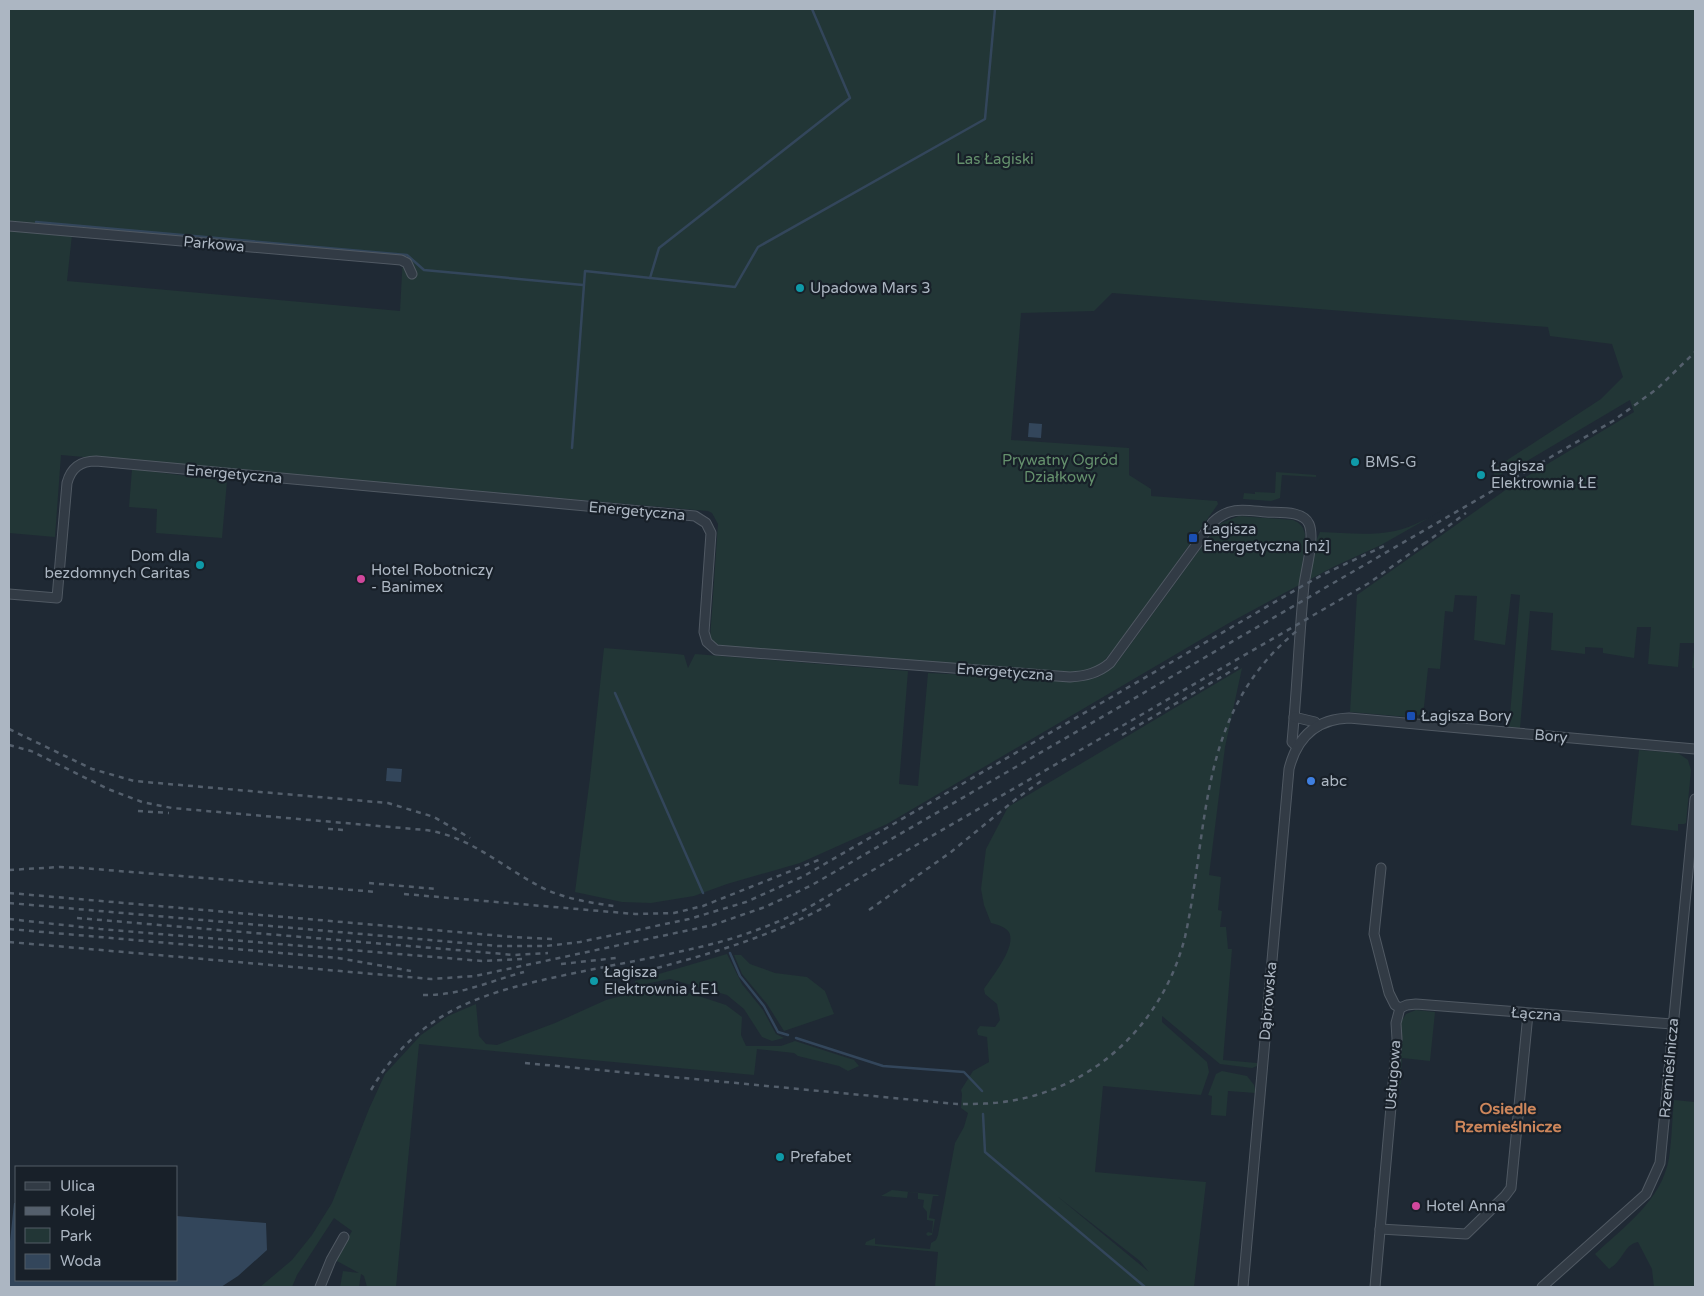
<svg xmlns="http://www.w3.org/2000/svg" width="1704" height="1296" viewBox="0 0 1704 1296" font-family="'Varela Round',sans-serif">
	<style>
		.green { fill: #223636; fill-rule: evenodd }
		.water { fill: #33465b }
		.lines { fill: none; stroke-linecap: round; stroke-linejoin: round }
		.stream { stroke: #33465b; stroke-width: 2.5 }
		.minor-casing { stroke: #505963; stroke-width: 11 }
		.minor { stroke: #323b45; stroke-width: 9 }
		.rail { stroke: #545f6c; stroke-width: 2.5; stroke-dasharray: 5 5; stroke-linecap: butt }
		.culture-dot { fill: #0f9aa8; stroke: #182029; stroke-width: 2 }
		.transit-dot { fill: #1a4fb4; stroke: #182029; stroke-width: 2 }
		.hotel-dot { fill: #d1479c; stroke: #182029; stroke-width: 2 }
		.shop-dot { fill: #3f7fe0; stroke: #182029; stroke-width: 2 }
		.labels { text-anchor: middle; stroke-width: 4.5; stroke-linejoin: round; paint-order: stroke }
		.park-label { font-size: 15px; fill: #65916d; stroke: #182029 }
		.street-label { font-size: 15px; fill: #acb6c2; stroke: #182029 }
		.poi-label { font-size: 15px; fill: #acb6c2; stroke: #182029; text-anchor: start }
		.neighbourhood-label { font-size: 16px; font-weight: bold; fill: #cd865b; stroke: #182029 }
	</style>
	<rect width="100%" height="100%" fill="#1f2934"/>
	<g class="green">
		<path d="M9,9h1686v659h-3l3,-25h-15l-2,24 -30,-3 3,-37h-14l-3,31 -31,-5v-5l-18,-1v7l-34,-4 2,-37 -23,-2 -10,117 -11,-1 11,-132 -9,-1 -6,51 -31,-5 3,-44 -22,-1 -2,17 -8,-1 -5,58 -12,-1 -5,48 -15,-2 -1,3 -57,-5 7,-117 157,-111 120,-72 -4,-12 -120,71 -15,5 -3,-6 109,-71 22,-22 -11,-33 -62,-8 -2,-9 -436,-34 -18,18 -73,2 -10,127 118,8v27l22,14v7l66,5 1,3 -91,129 -23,28 -12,8 -16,4 -356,-26 -6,-3 -4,-5 8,-115 -6,-11 -4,-2 -647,-56 -6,82 -46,-4v-303l63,5 -5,46 333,30 3,-56 -394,-32z"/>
		<path d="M132,469l95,12 -5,57 -66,-5 1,-24 -28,-2z"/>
		<path d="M1276,472l40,3v2l-34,-2 -2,23 -9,3 -28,-2 1,-6 11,1v-2l20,1z"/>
		<path d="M1448,507l-67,38 -48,22 -24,13 4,-32 7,-16c25,1 51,4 75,-1 19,-4 37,-15 53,-24z"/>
		<path d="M1239,516l54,4c7,3 10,6 12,14l-4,50 -72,39 -342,201 -87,39 -73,21 -33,12 -43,7 -29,-1 -47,-10 15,-114 14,-130 73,6 7,1 4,13 7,-14 213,17 -9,113 19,2 10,-113 151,7 20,-3 18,-14 97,-133 7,-7z"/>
		<path d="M1242,668l-17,79 -16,128 12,2 -3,33 4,1 -2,16h6l2,22h4l-9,111 34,3v3l-5,2 -32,-4 -58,-48v6l45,40 2,10 -8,23 -98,-9 -8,86 111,10 -12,105h-259l3,-35 -73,-7 1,-3 9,-4v6l55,5 1,-6 5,-3 2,-5 17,-92 9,-16 4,-14 -7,-5 1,-14 -1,-4 12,-19 16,-9 -2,-25 -9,-2 -1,-5 3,-4 15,1 5,-7 -3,-16 -12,-10 -1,-5c7,-11 38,-48 22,-60 -4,-3 -10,-5 -15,-6l-7,-18 -3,-16 5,-40 22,-42zM1057,1196l83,65 9,11z"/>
		<path d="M1639,750l39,3 10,7 3,10 -5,53 -2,1h-6v7l-47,-6z"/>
		<path d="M727,954l15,30 21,26 13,24 8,4 -12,3 -10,-4 -18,-28 -17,-14 -57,-16 -35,7v-5z"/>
		<path d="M734,955h7l9,9 25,9 32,4 18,14 9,23 -50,17 -17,-27 -25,-30z"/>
		<path d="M665,985l61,20 16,12 -1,18 5,11h35l14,-5 59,19 5,6 -11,5 -9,-5 -41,-10 -4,-3 -37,-4 -3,26 -335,-31 -23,243h-29l-3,-11 -3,-2 -2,13h-19l3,-16 16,2 -24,-13 17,-29 -18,-13 -37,57 -5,12h-32l32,-27 20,-25 20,-32 37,-94 16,-35 36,-39 27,-19 28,-12 3,32 7,8 11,1 58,-22 51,-23z"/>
		<path d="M1416,1010l19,2 -5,49 -28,-3 -2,29h-3l5,-48 -1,-17 5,-8z"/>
		<path d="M1222,1071l25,5 7,9 2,8 -28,-2 -2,25 -15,-1 1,-19 -4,-1 8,-21z"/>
		<path d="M1674,1100l21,2v185h-41l-2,-18 -14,-27c-11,2 -13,11 -20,19 -2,3 -6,6 -9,8l-14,-15c29,-27 67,-54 74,-96 3,-19 3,-39 5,-58z"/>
		<path d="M892,1190l47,5 -1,1h-5l-4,22 6,1 -3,16 -4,1 -2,-2 2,-2 4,1 1,-12 -6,-1v-8l-4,-5 1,-7 -6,-1v-6l-10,-1 -1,6 -26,-2z"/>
	</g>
	<g class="water">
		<path d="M1029,423l13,1 -1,14 -13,-1z"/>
		<path d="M387,768l15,1 -1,13 -15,-1z"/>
		<path d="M14,1203h2v77h160v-64l90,7 1,27 -29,26 -17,11h-212v-36z"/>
	</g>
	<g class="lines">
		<g class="stream">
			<path d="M36,222l371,33 17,15 159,15"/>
			<path d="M650,278l9,-30 191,-150 -38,-89"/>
			<path d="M572,448l13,-177 150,16 23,-40 227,-128 10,-110"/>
			<path d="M615,693l88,200"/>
			<path d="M730,953l10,23 24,30 14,26 10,3"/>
			<path d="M796,1038l87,28 81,6 18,19"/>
			<path d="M983,1114l2,38 160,135"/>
		</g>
		<defs>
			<g id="minor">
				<path d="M9,226l392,34 6,3 5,11"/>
				<path d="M9,594l48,4 10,-115c4,-15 13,-22 29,-22l599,55 11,7 5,10 -7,99 3,10 9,8 354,27c16,-1 28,-4 40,-14l103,-141c17,-16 32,-12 53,-10 12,1 37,-2 43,12 6,14 -3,45 -5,61 -5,52 -7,104 -12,157l5,5"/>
				<path d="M1294,717l21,5 3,4"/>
				<path d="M1400,1008l7,-3 9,-1 256,20"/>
				<path d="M1380,1229l86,5 39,-38 6,-8 17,-174"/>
				<path d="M320,1287l11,-27 13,-23"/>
				<path d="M1243,1287l46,-518c8,-32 27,-50 60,-51l346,31"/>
				<path d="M1375,1287l22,-248 -1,-16 4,-15 -5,-3 -6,-12 -15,-59 7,-66"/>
				<path d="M1542,1287l104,-93 14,-31 35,-364"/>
			</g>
		</defs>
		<use href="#minor" class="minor-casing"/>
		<use href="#minor" class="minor"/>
		<g class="rail">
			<path d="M1424,544l42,-31"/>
			<path d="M9,729l83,40 42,12 254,22 46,14 36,21"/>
			<path d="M1122,735l116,-68"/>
			<path d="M9,745l22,6 77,38 34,13 30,6 253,22c47,6 80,40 122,60 21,9 44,13 67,16"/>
			<path d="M138,811l31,2"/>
			<path d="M328,829l17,1"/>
			<path d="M9,870l51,-3 22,1 295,24"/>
			<path d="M369,883l67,6"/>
			<path d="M9,893l505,44 38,2"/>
			<path d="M404,894l231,20 39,-1 29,-7 118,-47"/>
			<path d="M9,903l489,43h48l34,-4 109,-23 57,-17 58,-26 500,-291 22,-12 58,-27"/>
			<path d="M869,910l82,-58 65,-53 28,-20"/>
			<path d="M77,918l403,34 34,3 34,-2"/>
			<path d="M9,919l91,10 382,32 40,-2"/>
			<path d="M9,929l329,29 73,13"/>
			<path d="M9,942l422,37 44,-3 238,-51 52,-18 47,-22 801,-464 45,-33 37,-36"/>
			<path d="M561,964l55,-6"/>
			<path d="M657,968c63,-17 120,-34 177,-66"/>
			<path d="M423,995c36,1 67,-14 101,-23"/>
			<path d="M525,1063l432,41c17,0 36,0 53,-3 87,-14 154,-80 175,-164 25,-114 12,-226 113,-307"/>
			<path d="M371,1090c48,-81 114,-98 199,-116 47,-10 95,-18 142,-30 32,-8 62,-20 92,-34l565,-327 60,-43"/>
		</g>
	</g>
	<g class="culture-dot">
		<circle cx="800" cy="288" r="5"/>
		<circle cx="1355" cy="462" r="5"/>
		<circle cx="1481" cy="475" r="5"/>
		<circle cx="200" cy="565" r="5"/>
		<circle cx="594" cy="981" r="5"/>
		<circle cx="780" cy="1157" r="5"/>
	</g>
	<g class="transit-dot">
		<rect x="1188" y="533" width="10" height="10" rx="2.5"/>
		<rect x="1406" y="711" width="10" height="10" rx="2.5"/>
	</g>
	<g class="hotel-dot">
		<circle cx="361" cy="579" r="5"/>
		<circle cx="1416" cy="1206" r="5"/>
	</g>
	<circle class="shop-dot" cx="1311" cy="781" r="5"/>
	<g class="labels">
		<g class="park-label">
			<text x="995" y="164">Las Łagiski</text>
			<text x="1060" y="465">Prywatny Ogród<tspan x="1060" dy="17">Działkowy</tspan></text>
		</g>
		<g class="street-label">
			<text transform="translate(214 244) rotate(5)" y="5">Parkowa</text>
			<text transform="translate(234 474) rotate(5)" y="5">Energetyczna</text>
			<text transform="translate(637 511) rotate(5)" y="5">Energetyczna</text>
			<text transform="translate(1005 672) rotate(4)" y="5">Energetyczna</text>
			<text transform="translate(1551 736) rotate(5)" y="5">Bory</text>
			<text transform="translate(1268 1001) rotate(-85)" y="5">Dąbrowska</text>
			<text transform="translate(1536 1014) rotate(4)" y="5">Łączna</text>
			<text transform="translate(1669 1068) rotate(-85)" y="5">Rzemieślnicza</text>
			<text transform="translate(1393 1075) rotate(-86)" y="5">Usługowa</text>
		</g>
		<g class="poi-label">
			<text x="810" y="293">Upadowa Mars 3</text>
			<text x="1365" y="467">BMS-G</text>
			<text x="1491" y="471">Łagisza<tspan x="1491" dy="17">Elektrownia ŁE</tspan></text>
			<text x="1203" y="534">Łagisza<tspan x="1203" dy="17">Energetyczna [nż]</tspan></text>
			<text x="190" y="561" text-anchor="end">Dom dla<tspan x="190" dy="17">bezdomnych Caritas</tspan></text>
			<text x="371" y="575">Hotel Robotniczy<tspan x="371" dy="17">- Banimex</tspan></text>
			<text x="1421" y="721">Łagisza Bory</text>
			<text x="1321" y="786">abc</text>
			<text x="604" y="977">Łagisza<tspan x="604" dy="17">Elektrownia ŁE1</tspan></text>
			<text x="790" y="1162">Prefabet</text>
			<text x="1426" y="1211">Hotel Anna</text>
		</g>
		<g class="neighbourhood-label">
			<text x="1508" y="1114">Osiedle<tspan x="1508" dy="18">Rzemieślnicze</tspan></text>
		</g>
	</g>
	<rect width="1704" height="1296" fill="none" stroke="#acb6c2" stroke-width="20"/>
	<rect x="15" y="1166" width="162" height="115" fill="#182029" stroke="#535c66"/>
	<rect x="25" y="1182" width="25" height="8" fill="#323b45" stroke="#535c66"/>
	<text x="60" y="1191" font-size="15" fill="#acb6c2">Ulica</text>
	<rect x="25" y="1207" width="25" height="8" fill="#545f6c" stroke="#535c66"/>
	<text x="60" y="1216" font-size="15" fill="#acb6c2">Kolej</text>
	<rect x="25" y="1228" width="25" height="15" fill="#223636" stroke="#535c66"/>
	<text x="60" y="1241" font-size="15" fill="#acb6c2">Park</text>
	<rect x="25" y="1254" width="25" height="15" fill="#33465b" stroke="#535c66"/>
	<text x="60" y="1266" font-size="15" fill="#acb6c2">Woda</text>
</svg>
